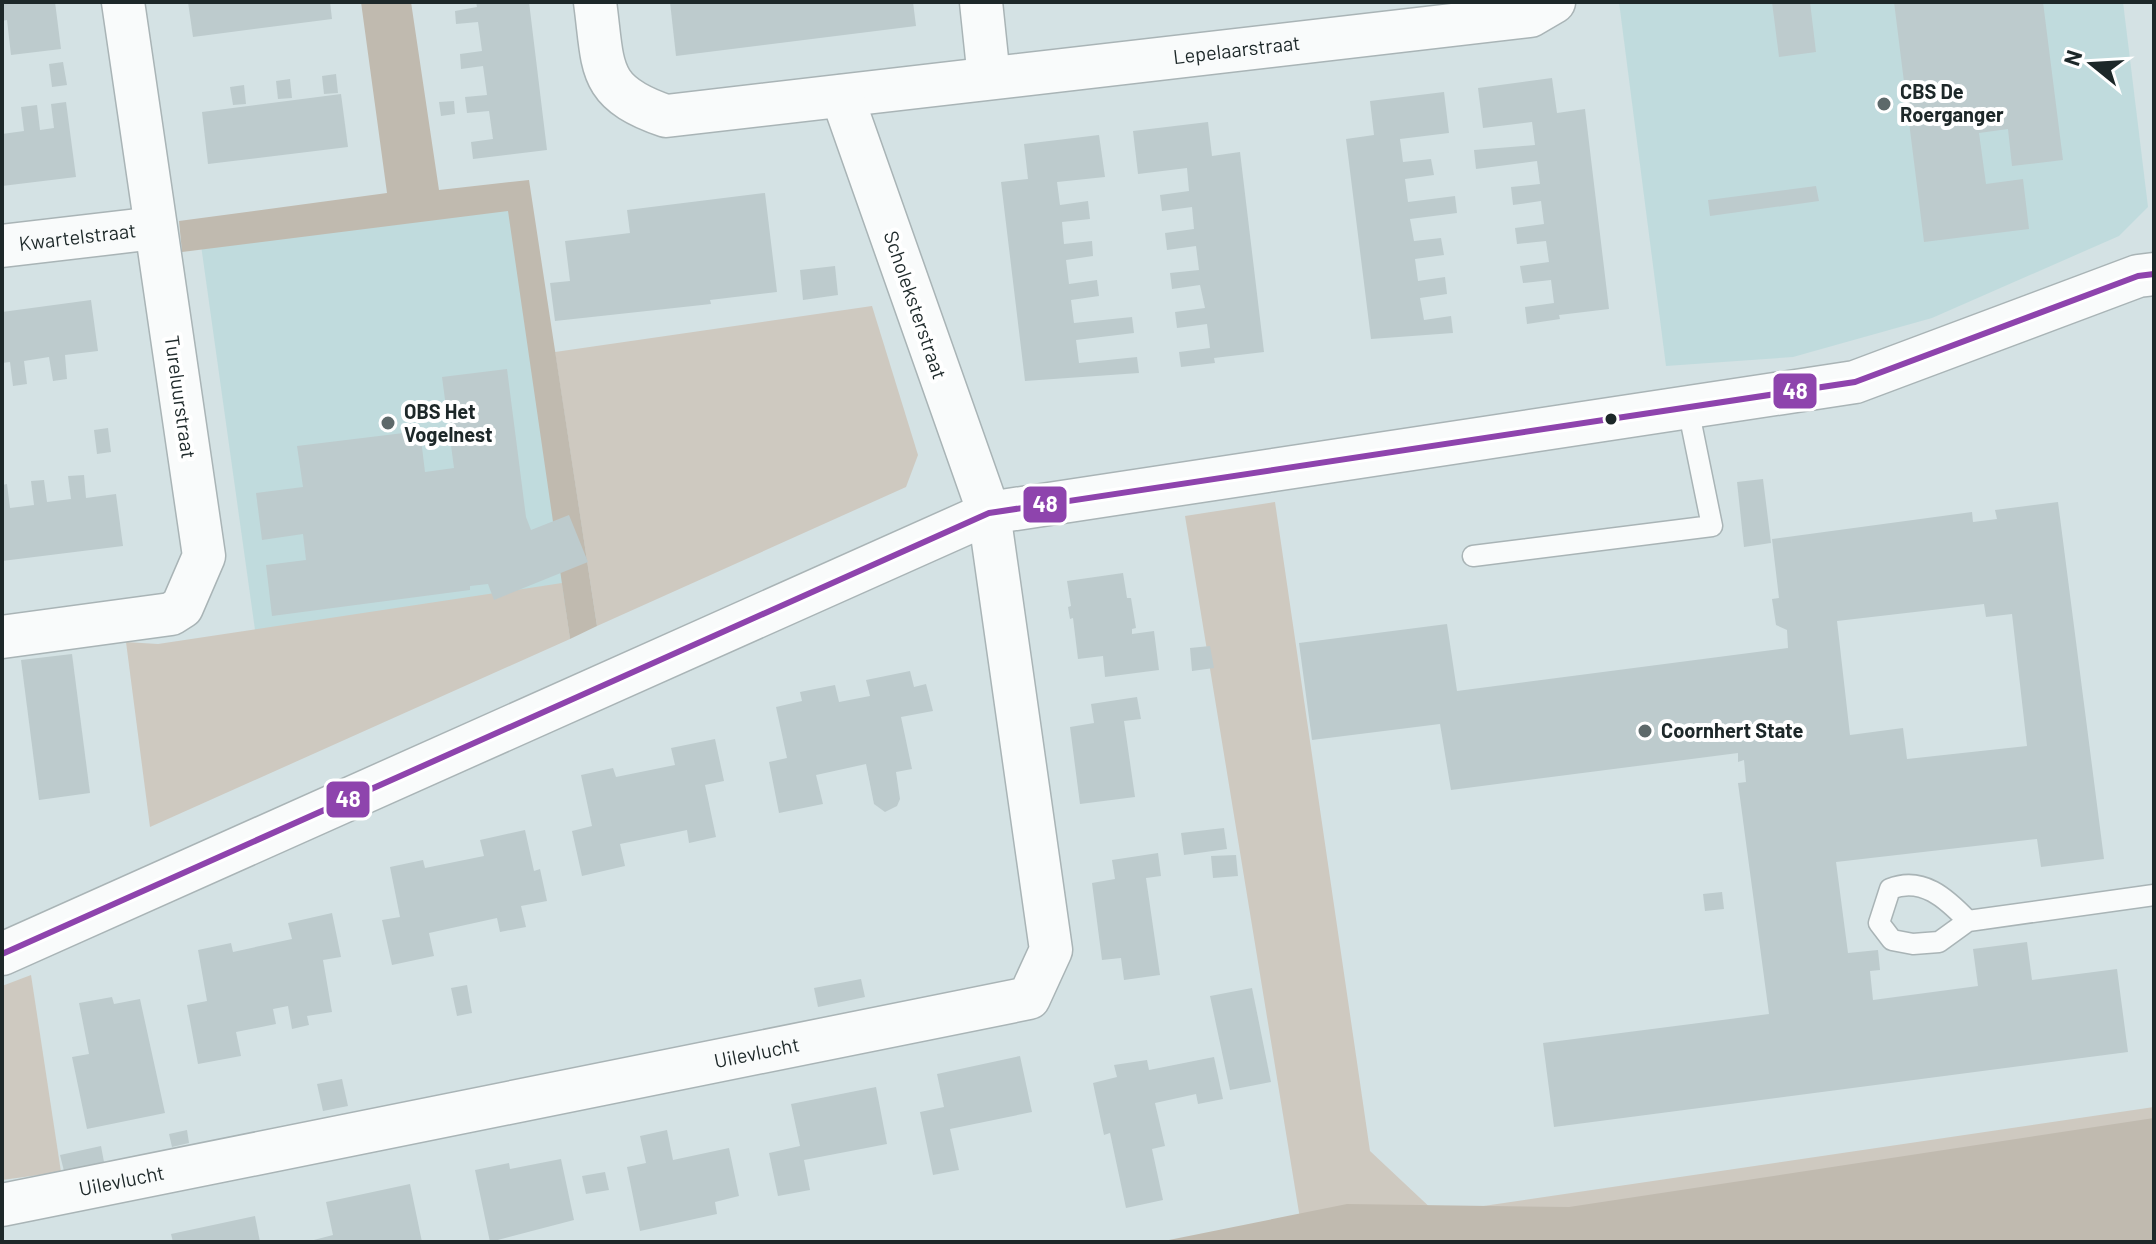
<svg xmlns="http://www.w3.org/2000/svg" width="2156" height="1244" viewBox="0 0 2156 1244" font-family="Barlow,sans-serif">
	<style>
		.built { fill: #c0dbdd }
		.green { fill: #cec9c0 }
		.forest { fill: #c0baaf }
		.building { fill: #bdcbcd; fill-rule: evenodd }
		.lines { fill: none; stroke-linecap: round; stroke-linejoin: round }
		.service-casing { stroke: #a9b4b6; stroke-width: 23 }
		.minor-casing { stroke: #a9b4b6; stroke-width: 45 }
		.service { stroke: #f9fbfb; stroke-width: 20 }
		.minor { stroke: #f9fbfb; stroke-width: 42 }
		.bus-1-casing { stroke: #fff; stroke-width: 12 }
		.bus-1 { stroke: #8e44ad; stroke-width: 6 }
		.poi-dot { fill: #5d696a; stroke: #fff; stroke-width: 3 }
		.bus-dot { fill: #1d2829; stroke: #fff; stroke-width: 3 }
		.labels { text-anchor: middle; stroke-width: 8; stroke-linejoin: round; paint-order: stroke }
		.street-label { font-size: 20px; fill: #1d2829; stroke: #fff }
		.poi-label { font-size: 20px; font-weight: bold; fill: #1d2829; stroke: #fff; text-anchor: start }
		.line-badge { stroke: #fff; stroke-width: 3 }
		.badge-label { font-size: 22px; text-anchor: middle; font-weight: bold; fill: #fff }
	</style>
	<rect width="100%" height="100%" fill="#d4e2e4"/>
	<g class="built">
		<path d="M1619,2h504l25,205 -29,29 -187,82 -139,39 -127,9z"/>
		<path d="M510,189l71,418 -324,37 -57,-406z"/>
	</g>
	<g class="green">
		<path d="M872,306l46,149 -12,32 -309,139 -42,-274z"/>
		<path d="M1275,502l95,649 66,62 718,-106v135l-851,-5 -118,-721z"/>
		<path d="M562,583l8,56 -420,188 -24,-185 32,2z"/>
		<path d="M31,975l30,197 -59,8v-194z"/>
	</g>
	<g class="forest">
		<path d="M361,2h50l28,188 90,-10 68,446 -27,13 -62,-428 -326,41 -3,-31 208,-28z"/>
		<path d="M2154,1118v124h-995l188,-38 222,3z"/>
	</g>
	<g class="building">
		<path d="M3,2h52l6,47 -50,6 -4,-35 -5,1z"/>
		<path d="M188,2h142l2,17 -139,18z"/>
		<path d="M476,2h53l18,148 -74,9 -2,-17 22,-3 -4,-28 -22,2 -2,-16 22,-2 -4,-29 -22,3 -1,-15 22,-3 -4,-29 -22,2 -1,-13 22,-4z"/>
		<path d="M670,2h243l3,24 -240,30z"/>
		<path d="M1772,2h38l6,50 -37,5z"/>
		<path d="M1894,2h149l20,158 -51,6 -4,-37 -29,4 7,51 37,-5 6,50 -105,13z"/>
		<path d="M63,62l4,23 -15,2 -3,-23z"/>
		<path d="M336,74l2,19 -14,1 -2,-18z"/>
		<path d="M1552,78l5,35 28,-4 24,200 -50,6 1,4 -33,5 -2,-17 29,-4 -3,-23 -28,3 -3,-17 29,-4 -3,-21 -29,3 -2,-16 29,-4 -3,-23 -28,4 -2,-18 29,-3 -3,-23 -61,8 -2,-19 61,-5 -3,-23 -49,6 -5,-40z"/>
		<path d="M290,79l2,19 -14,1 -2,-18z"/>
		<path d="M244,85l2,19 -13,1 -3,-18z"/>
		<path d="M1444,92l5,41 -49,6 3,23 28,-3 3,16 -29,4 3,23 47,-6 2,17 -47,6 4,22 27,-3 3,17 -29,4 3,22 27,-4 2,17 -27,4 4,22 27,-4 2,17 -82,6 -25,-200 28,-4 -4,-34z"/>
		<path d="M341,94l7,53 -140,17 -6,-52z"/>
		<path d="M454,101l1,13 -14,2 -2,-14z"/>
		<path d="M66,102l10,75 -74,9v-52l22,-3 -3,-24 16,-2 3,25 14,-2 -3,-24z"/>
		<path d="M1208,122l4,34 28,-4 24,200 -50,6 1,5 -34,4 -2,-15 31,-4 -3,-24 -30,4 -2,-16 30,-4 -5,-23 -28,4 -2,-16 29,-3 -3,-24 -29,4 -2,-17 29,-4 -2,-22 -30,4 -2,-16 29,-4 -2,-23 -49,6 -5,-43z"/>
		<path d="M1099,135l6,42 -48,5 3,23 28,-4 2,18 -28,3 2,22 28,-3 1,15 -27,4 3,24 28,-4 2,16 -28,4 3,23 58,-6 2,16 -58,7 3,23 58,-6 2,16 -114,8 -24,-199 27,-3 -4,-35z"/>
		<path d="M1816,186l3,15 -109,15 -2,-16z"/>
		<path d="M765,193l12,99 -67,8 1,4 -156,17 -5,-38 20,-2 -5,-40 65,-8 -3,-23z"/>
		<path d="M835,266l3,29 -35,5 -3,-30z"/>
		<path d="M91,300l7,51 -33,4 2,24 -14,2 -4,-24 -25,4 3,23 -14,2 -3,-24 -8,1v-51z"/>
		<path d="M507,369l19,148 5,13 38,-15 19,47 -94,38 -6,-16 -18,2v4l-198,26 -6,-51 40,-5 -3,-26 -41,6 -6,-47 47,-6 -6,-41 123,-15 5,41 29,-4 -12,-91z"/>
		<path d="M108,428l3,24 -14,2 -3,-24z"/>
		<path d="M84,475l2,23 30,-4 7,52 -121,15v-76l5,-1 3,24 24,-3 -3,-24 13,-1 3,22 24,-3 -3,-23z"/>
		<path d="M1763,479l8,64 -27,4 -7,-65z"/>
		<path d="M2058,502l46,357 -63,8 -4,-28 -201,23 12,91 30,-3 2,20 -10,1 3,29 105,-14 -5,-37 54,-7 5,38 85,-11 11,83 -574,75 -11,-84 226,-29 -31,-231 8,-1 -2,-22 -6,2v-9l-287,37 -11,-66 -128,16 -13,-97 148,-19 10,67 331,-43 -1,-18 -11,-5 -4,-26 7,-1 -7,-59 200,-27 1,10 24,-3 -2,-9zM1984,604l2,13 26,-3 15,132 -120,13 -4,-31 -53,7 -13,-114z"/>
		<path d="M1123,573l4,25h4l5,30 -4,1v5l22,-3 5,39 -54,7 -2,-21 -25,3 -5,-41 -3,1 -2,-12 3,-1 -4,-25z"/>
		<path d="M1210,646l4,22 -22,3 -2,-23z"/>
		<path d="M72,654l18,139 -51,7 -18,-140z"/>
		<path d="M910,671l4,16 12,-3 7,27 -32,6 11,52 -16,3 4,27 -3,7 -12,6 -11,-8 -8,-40 -50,11 7,29 -44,9 -10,-51 18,-4 -11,-51 26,-6 -2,-9 35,-7 4,17 31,-6 -4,-16z"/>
		<path d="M1137,697l4,22 -17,2 11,76 -55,7 -10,-77 24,-4 -3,-19z"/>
		<path d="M715,739l9,42 -19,4 11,52 -27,6 -2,-13 -67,14 5,22 -43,10 -10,-45 20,-5 -11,-51 32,-7 3,9 59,-12 -4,-17z"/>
		<path d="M1224,828l3,21 -43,6 -3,-22z"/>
		<path d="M525,830l9,41 6,-2 7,32 -26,5 5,21 -26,5 -3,-14 -68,15 5,23 -42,9 -10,-45 18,-3 -10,-50 33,-7 2,8 59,-12 -4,-16z"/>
		<path d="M1158,853l3,23 -15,2 14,97 -36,5 -3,-22 -19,2 -10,-77 23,-4 -3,-19z"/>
		<path d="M1236,855l2,21 -25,2 -2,-22z"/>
		<path d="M1722,892l2,17 -19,2 -2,-17z"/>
		<path d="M332,913l9,44 -18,3 9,52 -25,4 2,9 -17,4 -4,-23 -15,3 3,15 -40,8 5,24 -43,8 -11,-59 20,-4 -9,-51 33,-7 2,9 59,-13 -4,-16z"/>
		<path d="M861,979l4,18 -47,10 -4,-19z"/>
		<path d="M467,985l5,28 -15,3 -6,-28z"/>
		<path d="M1252,988l19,94 -41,8 -20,-94z"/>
		<path d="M112,997l2,7 26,-5 25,114 -78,16 -15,-72 17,-3 -10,-51z"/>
		<path d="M1020,1056l12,56 -82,17 9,41 -26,5 -13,-63 24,-5 -7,-33z"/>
		<path d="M1214,1057l9,42 -25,5 -2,-10 -41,9 10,43 -13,3 11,51 -37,8 -16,-75 -6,2 -11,-52 24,-6 -3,-12 33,-5 2,10z"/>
		<path d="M342,1079l6,27 -25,5 -6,-27z"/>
		<path d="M876,1087l11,57 -83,16 6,30 -32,6 -9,-43 31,-7 -9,-42z"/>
		<path d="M187,1130l2,13 -17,4 -3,-13z"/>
		<path d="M667,1130l6,30 56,-12 10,48 -24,6 2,12 -77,17 -13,-64 19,-4 -6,-27z"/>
		<path d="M101,1146l3,16 -40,9 -4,-16z"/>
		<path d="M561,1159l13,61 -84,22 -15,-72 34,-7 1,6z"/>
		<path d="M605,1172l4,18 -23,4 -4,-18z"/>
		<path d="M410,1184l12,58h-116l27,-7 -7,-33z"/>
		<path d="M255,1216l5,26h-87l-2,-8z"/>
	</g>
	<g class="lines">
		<defs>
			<g id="service">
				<path d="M1473,556l239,-30 -24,-118"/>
				<path d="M1968,921c-22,-23 -46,-45 -78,-32l-11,34 13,17 21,4 26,-2 29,-21 186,-26"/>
			</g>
			<g id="minor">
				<path id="s1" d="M595,2c9,66 1,90 71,114l864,-100 24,-14"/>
				<path d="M981,2l8,76"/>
				<path id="s2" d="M2,246l153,-18"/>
				<path d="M2,637l169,-23 11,-7 22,-51 -81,-554"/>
				<path d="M2,954l987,-441 866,-131 283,-106 16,-2"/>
				<path id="s3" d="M2,1205l1027,-207 22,-48 -62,-437 -147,-417"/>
			</g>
		</defs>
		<use href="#service" class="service-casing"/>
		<use href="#minor" class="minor-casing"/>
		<use href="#service" class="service"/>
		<use href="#minor" class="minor"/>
		<defs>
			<path id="bus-1" d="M2,954l987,-441 866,-131 283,-106 16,-2"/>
		</defs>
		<use href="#bus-1" class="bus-1-casing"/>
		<use href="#bus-1" class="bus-1"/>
	</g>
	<g class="poi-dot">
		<circle cx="1884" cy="104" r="8"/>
		<circle cx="388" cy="423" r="8"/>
		<circle cx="1645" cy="731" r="8"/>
	</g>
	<circle class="bus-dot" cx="1611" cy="419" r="7"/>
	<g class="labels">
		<g class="street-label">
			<text dy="7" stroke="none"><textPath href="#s1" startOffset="722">Lepelaarstraat</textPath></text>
			<text dy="7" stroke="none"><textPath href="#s2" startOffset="76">Kwartelstraat</textPath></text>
			<text transform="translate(915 305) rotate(71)" y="7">Scholeksterstraat</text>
			<text transform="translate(180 397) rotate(82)" y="7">Tureluurstraat</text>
			<text dy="7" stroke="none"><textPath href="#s3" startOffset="770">Uilevlucht</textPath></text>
			<text dy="7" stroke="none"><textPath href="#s3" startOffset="122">Uilevlucht</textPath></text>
		</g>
		<g class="poi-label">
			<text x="1900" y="99">CBS De<tspan x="1900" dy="23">Roerganger</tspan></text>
			<text x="404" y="419">OBS Het<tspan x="404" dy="23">Vogelnest</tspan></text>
			<text x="1661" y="738">Coornhert State</text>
		</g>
	</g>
	<g class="line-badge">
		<rect x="1772" y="372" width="46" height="38" rx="8" fill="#8e44ad"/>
		<rect x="1022" y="485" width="46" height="39" rx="8" fill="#8e44ad"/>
		<rect x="325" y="780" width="46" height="39" rx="8" fill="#8e44ad"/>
	</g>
	<g class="badge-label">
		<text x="1795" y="399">48</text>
		<text x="1045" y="512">48</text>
		<text x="348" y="807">48</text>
	</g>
	<rect width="2156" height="1244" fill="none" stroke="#1d2829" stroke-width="8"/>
	<g transform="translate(2092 64) rotate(288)" stroke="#ffffff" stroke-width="6" paint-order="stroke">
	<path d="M0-6L14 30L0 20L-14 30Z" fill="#1d2829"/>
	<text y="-12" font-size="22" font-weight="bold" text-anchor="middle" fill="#1d2829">N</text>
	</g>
</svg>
